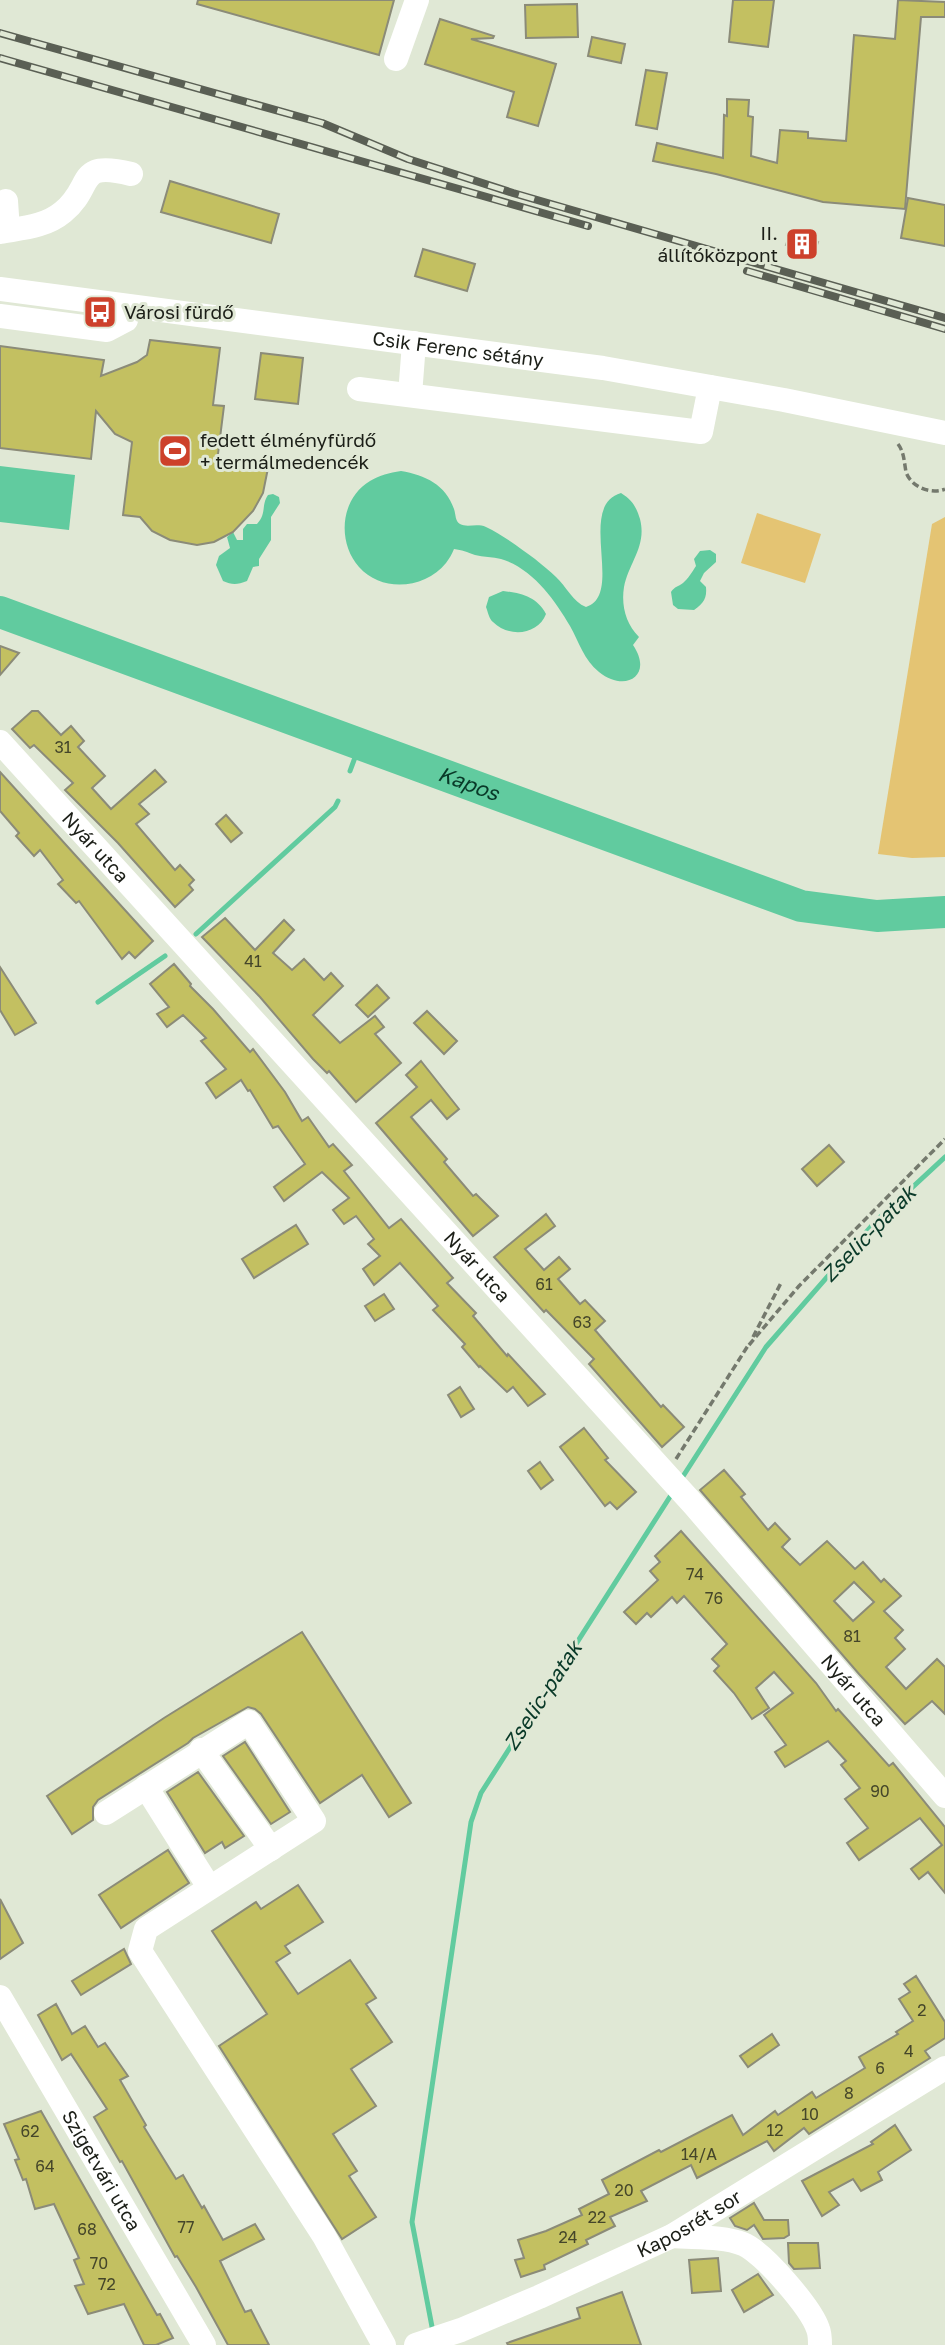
<svg xmlns="http://www.w3.org/2000/svg" width="945" height="2345" viewBox="0 0 945 2345" font-family="'Golos Text',sans-serif">
	<style>
		.green { fill: #e4c473 }
		.water { fill: #61cb9f }
		.lines { fill: none; stroke-linecap: round; stroke-linejoin: round }
		.stream { stroke: #61cb9f; stroke-width: 5 }
		.river { stroke: #61cb9f; stroke-width: 32 }
		.building { fill: #c3c061; stroke: #8b8b78; stroke-width: 2; fill-rule: evenodd }
		.path { stroke: #74796d; stroke-width: 3.5; stroke-dasharray: 7 3.5; stroke-linecap: butt }
		.minor { stroke: #fff; stroke-width: 24 }
		.rail-casing { stroke: #5a5f54; stroke-width: 8 }
		.rail { stroke: #e0e8d5; stroke-width: 5; stroke-dasharray: 16; stroke-linecap: butt }
		.labels { text-anchor: middle; stroke-width: 6; stroke-linejoin: round; paint-order: stroke }
		.number-label { font-size: 16px; fill: #45462a }
		.poi-label { font-size: 19px; fill: #1b1e17; stroke: #e0e8d5; text-anchor: start }
		.street-label { font-size: 19px; fill: #1b1e17; stroke: #e0e8d5 }
		.water-label { font-size: 21px; font-style: italic; fill: #093928; stroke: #e0e8d5 }
	</style>
	<rect width="100%" height="100%" fill="#e0e8d5"/>
	<g class="green">
		<path d="M757,513l64,21 -16,49 -64,-20z"/>
		<path d="M945,517v340l-33,1 -34,-4 54,-330z"/>
	</g>
	<g class="water">
		<path d="M0,466l75,9 -6,55 -69,-8z"/>
		<path d="M401,471c24,4 45,14 53,38 2,6 1,12 6,15 7,4 17,-1 26,3 17,8 34,21 49,32 7,6 15,12 21,18 10,9 17,25 30,30 39,-12 -10,-101 35,-114 11,7 15,13 19,26 7,27 -11,43 -16,68 -3,19 2,37 15,50l-6,8c21,31 -8,48 -34,27 -15,-12 -20,-30 -29,-46 -15,-26 -38,-58 -69,-67 -8,-2 -18,-2 -26,-4 -8,-3 -13,-5 -21,-6 -2,5 -5,10 -8,14 -21,26 -64,30 -87,4 -22,-25 -19,-68 11,-86 10,-6 19,-8 31,-10z"/>
		<path d="M273,494l6,3 1,6 -9,14v23l-12,19v7l-6,1 -6,14c-10,4 -15,4 -24,0l-7,-16 3,-9 11,-8 -3,-11 6,-5 4,8h6v-11l4,-5h10c10,-11 4,-19 11,-29z"/>
		<path d="M710,550l6,4v8l-12,11 -4,8 6,6c1,11 -2,16 -12,23l-16,-1 -5,-4 -2,-13c4,-6 7,-5 12,-9 5,-4 9,-11 13,-17l-2,-7 6,-8z"/>
		<path d="M503,591c18,2 34,6 43,23 -8,21 -37,24 -53,8 -4,-3 -5,-10 -7,-15l3,-10z"/>
	</g>
	<g class="lines">
		<g class="stream">
			<path d="M350,771l10,-27"/>
			<path d="M196,934l139,-127 3,-6"/>
			<path d="M98,1002l67,-46"/>
			<path d="M680,1481l86,-134 110,-126 69,-64"/>
			<path d="M433,2332l-21,-110 59,-400 10,-29 192,-301"/>
		</g>
		<path class="river" id="s1" d="M0,612l801,294 76,10 68,-4"/>
	</g>
	<g class="building">
		<path d="M198,0h196l-15,55 -182,-51z"/>
		<path d="M733,0h41l-6,47 -39,-5z"/>
		<path d="M898,0l47,2v15h-24l-16,192 -82,-7 -107,-28 -63,-13 4,-18 66,15 1,-43 3,1v-17l22,1 -1,16 5,1 -2,39 26,7 3,-33 28,2v6l38,3 8,-106 41,4z"/>
		<path d="M577,4l1,33 -52,1 -1,-33z"/>
		<path d="M440,19l54,17 -1,2 -22,1 85,25 -18,62 -31,-9 7,-25 -89,-28z"/>
		<path d="M592,37l33,7 -4,19 -33,-7z"/>
		<path d="M646,70l21,3 -10,56 -21,-4z"/>
		<path d="M170,181l109,33 -8,29 -110,-31z"/>
		<path d="M908,198l37,7v41l-44,-8z"/>
		<path d="M791,231l27,11 -5,14 -27,-11z"/>
		<path d="M423,249l52,15 -8,27 -52,-15z"/>
		<path d="M150,340l70,8 -7,57 11,1 -7,56 51,6 -5,25 -10,18 -20,21 -19,10 -17,3 -27,-5 -18,-9 -12,-14 -17,-2 9,-73 -17,-8 -19,-23 -5,48 -91,-11v-102l104,14 -3,16 36,-14 10,-7z"/>
		<path d="M261,353l42,5 -5,46 -43,-5z"/>
		<path d="M0,646l19,7 -19,22z"/>
		<path d="M32,711h6l23,24 10,-9 13,15 -6,6 27,29 -13,12 19,21 44,-39 11,12 -27,22 10,10 -13,10 39,46 5,-5 14,15 -5,5 4,5 -18,17 -57,-64 -53,-53 8,-7 -39,-38 -4,3 -18,-19z"/>
		<path d="M0,772l153,169 -18,17 -6,-6 -7,7 -43,-58 -3,2 -18,-19 5,-4 -23,-30 -6,6 -18,-20 3,-3 -19,-22z"/>
		<path d="M226,815l16,18 -11,9 -15,-18z"/>
		<path d="M225,918l30,32 29,-30 10,10 -21,23 19,17 12,-11 20,21 7,-7 12,13 -30,29 27,28 35,-27 9,11 -9,7 26,29 -45,39 -27,-31 -2,2 -14,-14 -53,-62 -58,-60z"/>
		<path d="M174,964l17,20 -1,2 23,23 37,43 3,-3 32,43 17,29 6,-4 21,30 4,-3 19,21 -8,6 45,57 12,-9 52,59 -6,5 29,30 -3,3 34,40 1,-2 37,40 -17,12 -15,-19 -6,5 -27,-26 -1,1 -17,-20 3,-3 -32,-34 5,-4 -38,-43 -26,22 -11,-16 17,-13 -12,-12 6,-5 -18,-23 -12,8 -11,-14 16,-12 -27,-26 -38,29 -10,-14 31,-23 -27,-38 -5,2 -23,-38 -2,1 -7,-11 -25,18 -10,-15 20,-14 -25,-28 5,-3 -23,-23 -16,12 -10,-13 12,-7 -19,-23z"/>
		<path d="M0,967l36,56 -21,12 -15,-25z"/>
		<path d="M377,985l12,13 -21,19 -12,-12z"/>
		<path d="M427,1011l30,30 -13,13 -30,-31z"/>
		<path d="M421,1061l38,48 -12,10 -16,-19 -20,17 36,42 -3,3 29,34 3,-2 22,22 -25,20 -97,-113 41,-36 -11,-12z"/>
		<path d="M829,1145l15,17 -27,24 -15,-17z"/>
		<path d="M546,1214l9,12 -30,23 19,21 15,-13 11,12 -12,10 22,25 5,-4 20,21 -10,9 66,77 2,-2 21,22 -22,20 -73,-83 5,-5 -48,-49 -2,2 -50,-55z"/>
		<path d="M296,1225l12,19 -54,34 -12,-19z"/>
		<path d="M384,1294l10,15 -19,12 -10,-15z"/>
		<path d="M460,1387l14,22 -13,8 -13,-22z"/>
		<path d="M584,1428l24,30 -3,2 31,32 -19,17 -7,-7 -5,4 -45,-59z"/>
		<path d="M540,1462l13,18 -12,9 -13,-18z"/>
		<path d="M724,1470l21,24 -4,3 27,33 7,-7 15,16 -8,8 18,18 27,-24 28,28 8,-7 18,20 3,-3 17,17 -17,15 19,19 -8,8 10,11 -19,18 20,22 31,-30 8,8v47l-13,-13 -27,23 -46,-50 -159,-184zM854,1582l20,20 -21,19 -19,-20z"/>
		<path d="M681,1531l135,152 20,28 2,-2 51,57 4,-3 52,64v66l-17,-21 -9,7 -8,-10 31,-24 -22,-27 -61,42 -12,-17 21,-15 -23,-29 15,-11 -19,-23 5,-4 -18,-20 -43,26 -10,-15 11,-7 -22,-30 29,-22 -19,-21 -18,16 13,20 -17,11 -18,-26 -20,-22 5,-5 -7,-7 15,-15 -43,-48 -7,7 -5,-6 -21,20 -4,-4 -11,11 -12,-12 34,-32 -8,-9 10,-9 -5,-6z"/>
		<path d="M302,1632l109,171 -22,14 -27,-42 -42,28 -59,-89 -6,-5 -7,-2 -55,31 -5,5 -90,57 -5,7v13l-21,14 -25,-38 117,-78z"/>
		<path d="M245,1742l45,70 -19,12 -48,-68z"/>
		<path d="M198,1772l46,64 -19,12 -3,-6 -17,11 -38,-61z"/>
		<path d="M168,1850l21,33 -68,45 -22,-33z"/>
		<path d="M298,1885l25,37 -38,24 5,7 -14,9 22,32 52,-34 26,38 -10,6 26,38 -41,27 25,37 -43,28 24,37 -8,5 27,41 -34,22 -123,-193 48,-32 -55,-83 44,-29 5,7z"/>
		<path d="M0,1899l23,44 -23,16z"/>
		<path d="M124,1949l7,15 -50,31 -9,-14z"/>
		<path d="M916,1976l29,46v16l-20,13 5,7 -121,76 -5,-6 -30,23 -7,-10 -70,37 -6,-13 -50,26 6,10 -37,16 5,9 -29,14 2,4 -44,21 1,4 -24,8 -6,-17 9,-2 -6,-18 28,-9 36,-16 -3,-6 30,-15 -7,-14 57,-30 2,2 71,-37 11,20 32,-24 3,4 34,-23 4,6 49,-30 -6,-11 39,-23 -2,-2 17,-11 -14,-22 11,-7 -6,-8z"/>
		<path d="M56,2004l16,30 13,-8 13,21 7,-4 23,33 -8,4 26,45 -2,2 32,52 7,-4 19,33 2,-2 19,34 32,-16 9,15 -44,22 25,51 6,-2 18,35h-41l-32,-58 -19,-31 -2,1 -53,-96 -2,1 -26,-45 13,-8 -36,-55 -9,6 -24,-45z"/>
		<path d="M772,2034l7,11 -31,22 -8,-11z"/>
		<path d="M41,2111l116,204 3,-1 13,24 -17,7h-12l-20,-41 -36,10 -13,-28 9,-2 -10,-24 5,-2 -25,-54 -19,5 -9,-30 -3,1 -8,-20 4,-1 -15,-35z"/>
		<path d="M895,2125l16,25 -33,22 4,8 -21,11 -8,-12 -24,13 10,13 -17,11 -20,-35 71,-37 -2,-2z"/>
		<path d="M754,2203l10,17h24l1,15 -5,3 -21,1 -9,-14 -7,5 -12,-4 -5,-8z"/>
		<path d="M788,2243h30l2,25 -26,1 -5,-6z"/>
		<path d="M718,2258l3,33 -29,2 -3,-33z"/>
		<path d="M758,2274l15,21 -29,17 -12,-22z"/>
		<path d="M622,2292l19,53h-133l-1,-2 73,-25 -3,-10z"/>
	</g>
	<g class="lines">
		<g class="path">
			<path d="M898,444c6,8 6,17 8,28 5,15 25,23 39,17"/>
			<path d="M753,1337l28,-54"/>
			<path d="M749,1345l50,-59 146,-147"/>
			<path d="M676,1459l73,-115"/>
		</g>
		<g class="minor">
			<path d="M396,59l21,-59"/>
			<path d="M6,201l2,29"/>
			<path d="M0,232c22,-4 45,-5 63,-20 32,-26 11,-52 68,-38"/>
			<path id="s2" d="M0,289l603,79 181,32 161,33"/>
			<path d="M0,316l107,14 19,-10 3,-13"/>
			<path d="M359,389l342,43 9,-45"/>
			<path d="M410,395l4,-52"/>
			<path id="s3" d="M0,742l694,763 251,291"/>
			<path d="M201,1750l70,99"/>
			<path d="M146,1787l63,100"/>
			<path d="M106,1813l143,-91 65,99 -168,108 -6,22 184,285 60,109"/>
			<path id="s4" d="M0,1997l204,348"/>
			<path d="M672,2236c23,2 50,0 71,8 20,8 68,64 75,85 2,5 2,11 2,16"/>
			<path id="s5" d="M416,2345l45,-15 78,-33 133,-61 273,-168"/>
		</g>
		<defs>
			<g id="rail">
				<path d="M0,33l322,90 86,36 105,34 432,125"/>
				<path d="M0,58l588,168"/>
				<path d="M747,271l198,58"/>
			</g>
		</defs>
		<use href="#rail" class="rail-casing"/>
		<use href="#rail" class="rail"/>
	</g>
	<defs>
		<symbol id="building-square" viewBox="-11 -11 22 22"><rect x="-9" y="-9" width="18" height="18" rx="4" fill="#cd412b" stroke="#e0e8d5"/><path d="M-4-6H4V6H1V3H-1V6H-4ZM-2.5-4.3h1.7v1.8h-1.7ZM.8-4.3h1.7v1.8H.8ZM-2.5-1h1.7V.8h-1.7ZM.8-1h1.7V.8H.8Z" fill="#fff"/></symbol>
		<symbol id="bus-square" viewBox="-11 -11 22 22"><rect x="-9" y="-9" width="18" height="18" rx="4" fill="#cd412b" stroke="#e0e8d5"/><path d="M-5-6H5V4H4V6H2V4H-2V6H-4V4H-5ZM-3.5-4V0h7V-4ZM-3.5 1.2v1.5H-2V1.2ZM2 1.2v1.5H3.5V1.2Z" fill="#fff"/></symbol>
		<symbol id="stadium-square" viewBox="-11 -11 22 22"><rect x="-9" y="-9" width="18" height="18" rx="4" fill="#cd412b" stroke="#e0e8d5"/><path d="M0-5a6.5 5 0 1 0 0 10a6.5 5 0 1 0 0-10ZM-3.5-1.8h7v3.6h-7Z" fill="#fff"/></symbol>
	</defs>
	<g fill-rule="evenodd">
		<use href="#building-square" x="783" y="225" width="38" height="38"/>
		<use href="#bus-square" x="81" y="293" width="38" height="38"/>
		<use href="#stadium-square" x="156" y="432" width="38" height="38"/>
	</g>
	<g class="labels">
		<g class="number-label">
			<text x="63" y="753">31</text>
			<text x="253" y="967">41</text>
			<text x="544" y="1290">61</text>
			<text x="582" y="1328">63</text>
			<text x="695" y="1580">74</text>
			<text x="714" y="1604">76</text>
			<text x="852" y="1642">81</text>
			<text x="880" y="1797">90</text>
			<text x="922" y="2016">2</text>
			<text x="909" y="2057">4</text>
			<text x="880" y="2074">6</text>
			<text x="849" y="2099">8</text>
			<text x="810" y="2120">10</text>
			<text x="775" y="2136">12</text>
			<text x="30" y="2137">62</text>
			<text x="699" y="2160">14/A</text>
			<text x="45" y="2172">64</text>
			<text x="624" y="2196">20</text>
			<text x="597" y="2223">22</text>
			<text x="186" y="2233">77</text>
			<text x="87" y="2235">68</text>
			<text x="568" y="2243">24</text>
			<text x="99" y="2269">70</text>
			<text x="107" y="2290">72</text>
		</g>
		<g class="poi-label">
			<text x="778" y="240" text-anchor="end">II.<tspan x="778" dy="22">állítóközpont</tspan></text>
			<text x="124" y="319">Városi fürdő</text>
			<text x="200" y="447">fedett élményfürdő<tspan x="200" dy="22">+ termálmedencék</tspan></text>
		</g>
		<g class="street-label">
			<text dy="7" stroke="none"><textPath href="#s2" startOffset="462">Csik Ferenc sétány</textPath></text>
			<text dy="7" stroke="none"><textPath href="#s3" startOffset="142">Nyár utca</textPath></text>
			<text dy="7" stroke="none"><textPath href="#s3" startOffset="709">Nyár utca</textPath></text>
			<text dy="7" stroke="none"><textPath href="#s3" startOffset="1276">Nyár utca</textPath></text>
			<text dy="7" stroke="none"><textPath href="#s4" startOffset="201">Szigetvári utca</textPath></text>
			<text dy="7" stroke="none"><textPath href="#s5" startOffset="299">Kaposrét sor</textPath></text>
		</g>
		<g class="water-label">
			<text dy="7" stroke="none"><textPath href="#s1" startOffset="499">Kapos</textPath></text>
			<text transform="translate(869 1234) rotate(-46)" y="7">Zselic-patak</text>
			<text transform="translate(543 1696) rotate(-57)" y="7">Zselic-patak</text>
		</g>
	</g>
</svg>
